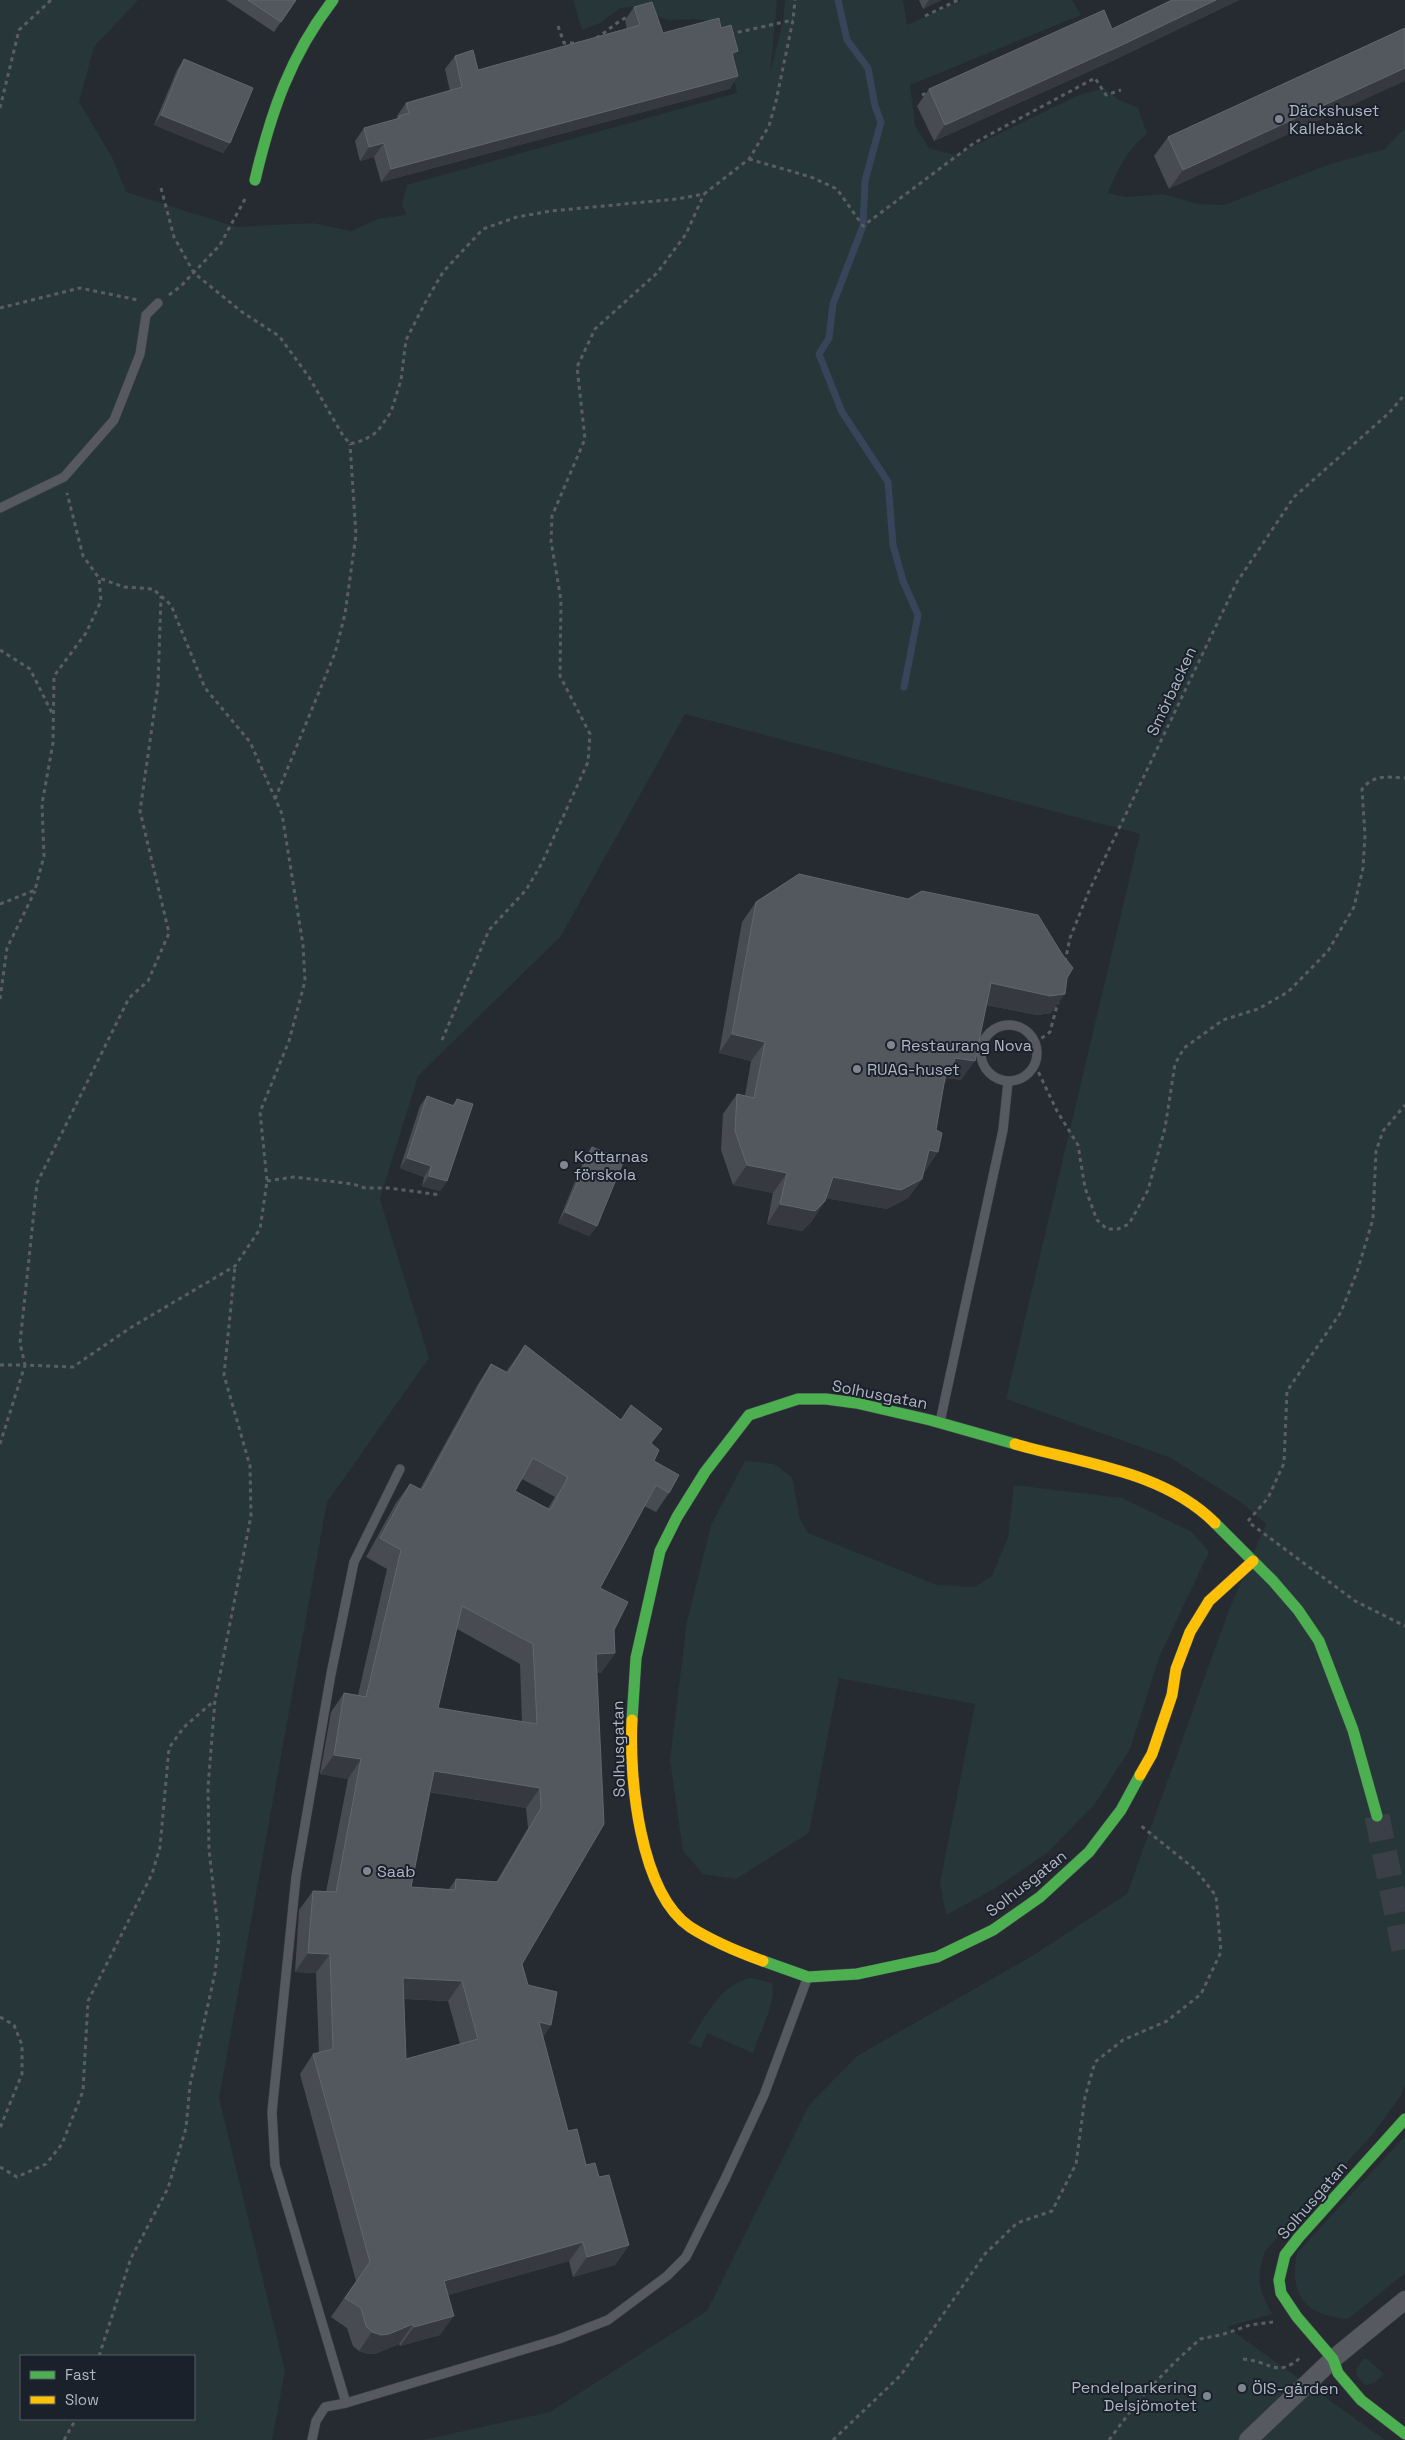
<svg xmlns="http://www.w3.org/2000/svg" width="1405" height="2440" viewBox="0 0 1405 2440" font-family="'Space Grotesk',sans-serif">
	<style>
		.green { fill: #273638; fill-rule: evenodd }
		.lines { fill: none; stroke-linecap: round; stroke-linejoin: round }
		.stream { stroke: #37445a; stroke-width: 7 }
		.secondary-tunnel { stroke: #3b4048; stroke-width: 25; stroke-dasharray: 25 12; stroke-linecap: butt }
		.lane-casing { stroke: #42454a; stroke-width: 10 }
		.street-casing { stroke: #42454a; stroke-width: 19 }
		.fast-casing { stroke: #42454a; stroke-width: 12 }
		.slow-casing { stroke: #42454a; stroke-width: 12 }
		.path { stroke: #5a5e63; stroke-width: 3; stroke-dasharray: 4 4; stroke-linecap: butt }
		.lane { stroke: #56595f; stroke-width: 9 }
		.street { stroke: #56595f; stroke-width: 18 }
		.fast { stroke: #4caf50; stroke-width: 11 }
		.slow { stroke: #ffc107; stroke-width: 11 }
		.wall { fill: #484c52; fill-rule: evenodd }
		.shaded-wall { fill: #363a40 }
		.building { fill: #53585f; stroke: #62666e; fill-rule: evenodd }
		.poi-dot { fill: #808690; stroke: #1b212b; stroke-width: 2 }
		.labels { text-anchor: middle; stroke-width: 4; stroke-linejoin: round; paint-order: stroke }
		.poi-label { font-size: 16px; fill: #b0b7c3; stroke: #1b212b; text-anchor: start }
		.street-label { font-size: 16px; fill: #b0b7c3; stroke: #1b212b }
	</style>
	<rect width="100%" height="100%" fill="#262b32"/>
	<g class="green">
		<path d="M0,0h138l-44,47 -15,55 34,57 13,33 110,35 76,-4 39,8 27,-12 28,-4 -4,-12 5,-18 330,-92 -13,-58 -14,-14 -17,-2 -24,1 -13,-4 -17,-10 -19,2 -20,15 -18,7 -9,-30h204l-7,74 13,-53 2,-21h118l4,25 55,-25h110l9,15 -171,70 5,41 14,22 26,7 124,-60 25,-7 15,12 19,8 9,26c-21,17 -29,35 -39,59l17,4 38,-3 35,10 26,1 106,-41 55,-15 20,-21v1956l-4,11 -29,40 -107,116c-9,28 -7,37 7,63l-45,13 158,113h-962l127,-28 157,-101 102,-206 48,-49 175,-100 95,-62 100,-279 39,-91 -24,-21 -71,-45 -165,-59 134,-565 -455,-120 -124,222 -143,140 -38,123 49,159 -102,144 -108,596 66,273 -13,69h-272zM21,2356h173v63h-173z"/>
		<path d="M745,1461l29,3 18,13 8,42 8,14 129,52 38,2 17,-11 16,-39 6,-52 108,13 70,34 17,20 -49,103 -30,94 -36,56 -47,48 -53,36 -48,26 -6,-32 35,-179 -136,-26 -30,155 -73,46 -33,-5 -20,-23 -13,-91 17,-139 24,-96z"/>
		<path d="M751,1978l21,5c5,17 -13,52 -19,70l-46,-20 -6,15 -13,-5c17,-24 31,-59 63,-65z"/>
		<path d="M1405,2136v137l-57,46c-44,-4 -59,-24 -51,-66z"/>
		<path d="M1363,2359h4l17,15 -10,9 -9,2 -8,-9 -1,-6z"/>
	</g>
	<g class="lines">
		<path class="stream" d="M838,0l9,40 21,28 7,38 6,16 -16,59 -2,45 -30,78 -4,34 -10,16 23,58 46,70 5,63 10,36 15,34 -14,72"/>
		<path class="secondary-tunnel" d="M1377,1816l28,138"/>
		<defs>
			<g id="lane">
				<path d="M0,508l64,-31 50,-57 26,-66 6,-39 12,-12"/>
				<circle cx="1009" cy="1053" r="28"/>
				<path d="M940,1422l63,-292 5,-48"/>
				<path d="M346,2403l-71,-238 -3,-53 24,-235 35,-203 23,-112 46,-93"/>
				<path d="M312,2440l4,-19 9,-14 21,-4 213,-64 49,-19 59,-44 19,-19 39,-78 39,-84 43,-116"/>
			</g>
			<path id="street" d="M1248,2440l85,-81 72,-59"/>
			<g id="fast">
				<path d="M255,180c16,-68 35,-124 78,-180"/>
				<path d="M1215,1523l58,58 25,29 21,31 34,89 24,86"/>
				<path d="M632,1720l4,-62 24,-107 17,-34 28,-45 44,-57 49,-16h28l30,4 74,17 85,24"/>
				<path d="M763,1961l45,16 49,-3 80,-17 56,-27 47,-33 49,-45 32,-42 19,-35"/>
				<path d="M1405,2119l-106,118 -14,18 -6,25 2,13 16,24 36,42 5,14 23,27 44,34"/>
			</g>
			<g id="slow">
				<path d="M1015,1444c69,20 148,27 200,79"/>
				<path d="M632,1720c-3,56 7,172 58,207 22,14 48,25 73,34"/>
				<path d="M1140,1775l12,-21 20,-59 4,-26 14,-37 19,-31 44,-40"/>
			</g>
		</defs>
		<use href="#lane" class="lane-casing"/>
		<use href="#street" class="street-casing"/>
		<use href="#fast" class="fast-casing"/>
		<use href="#slow" class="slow-casing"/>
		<g class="path">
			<path d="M925,16l33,-16"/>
			<path d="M558,26l6,17h15"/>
			<path d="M730,34l63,-14"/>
			<path d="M596,38c13,-7 21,-18 35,-22"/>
			<path d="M922,95l8,-3"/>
			<path d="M0,108l19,-78 32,-30"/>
			<path d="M749,159l62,18 26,12 26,37 111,-83 121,-65 11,17 15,-5"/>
			<path d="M161,188l13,49 20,36 48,39 37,24 30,41 33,57 8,10 14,-4 13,-8 14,-20 10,-32 5,-40 19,-37 18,-31 40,-43 34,-12 34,-6 126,-12 27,-5 45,-35 20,-33 7,-25 17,-81 2,-20"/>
			<path d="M169,295l12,-9 39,-41 25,-46"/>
			<path d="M0,308l80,-20 58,12"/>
			<path d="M0,650l30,19 23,46"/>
			<path d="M275,799l60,-146 10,-39 11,-79 -6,-91"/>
			<path d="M0,904l35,-14 9,-34 -2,-52 11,-61 1,-67 32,-43 15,-32 -2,-23 -16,-22 -16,-63"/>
			<path d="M1065,962l5,-24 19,-47 148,-309 57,-85 95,-84 16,-19"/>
			<path d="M0,999l7,-51 28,-57"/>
			<path d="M442,1040l47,-110 37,-40 16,-27 46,-101 2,-28 -30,-58 1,-76 -10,-59 1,-25 33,-77 -8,-72 18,-38 62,-56 29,-39 18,-40"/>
			<path d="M1035,1043l15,-11 8,-30"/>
			<path d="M1035,1065l22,46 21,34 7,43 12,32 10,9h11l11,-5 19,-34 17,-62 10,-64 9,-16 39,-28 35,-11 30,-17 40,-41 26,-44 9,-39 2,-33 -3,-46c12,-15 26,-12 43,-11"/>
			<path d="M267,1181l27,-4 59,7 12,4h24l52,7"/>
			<path d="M0,1365h25l-5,-22 17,-160 92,-185 19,-17 21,-48 -29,-122 18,-126 3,-89"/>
			<path d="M0,1444l25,-79 48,2 57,-39 105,-62 25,-37 7,-48 -7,-69 29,-71 16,-60 -2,-36 -21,-131 -32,-72 -45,-54 -34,-83 -18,-16 -29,-2 -25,-9"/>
			<path d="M1248,1521l20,-23 16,-35 3,-72 54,-79 16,-40 16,-53 3,-68 7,-20 22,-26"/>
			<path d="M1251,1524l104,77 50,25"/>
			<path d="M0,2017l14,8 8,20v29l-22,54"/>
			<path d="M0,2167l17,10 29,-13 16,-20 21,-53 5,-90 64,-127 8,-27 9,-99 15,-21 30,-26"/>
			<path d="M99,2356l32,-98 37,-70 18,-60 4,-43 25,-112 4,-35 -10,-88 -1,-63 7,-87 36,-184 -1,-50 -26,-91 11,-109"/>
			<path d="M1243,2359c27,2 34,20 58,-2"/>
			<path d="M64,2440l12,-21"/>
			<path d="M833,2440l68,-65 84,-121 32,-31 35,-12 24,-47 9,-67 10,-35 28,-22 44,-19 34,-27 20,-42 -5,-56 -20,-26 -56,-45"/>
			<path d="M1109,2440l33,-44 34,-35 24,-22 21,-4 29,-10 23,-3"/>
		</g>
		<use href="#lane" class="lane"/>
		<use href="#street" class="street"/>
		<use href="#fast" class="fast"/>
		<use href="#slow" class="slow"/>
	</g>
	<g class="wall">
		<path d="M226,0h70l-22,32z"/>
		<path d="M919,0h22l-18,9z"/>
		<path d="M1172,0h67l-127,61 -178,80 -17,-35 12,-17 183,-60z"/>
		<path d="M634,7l29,26 58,-5 12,30 5,18 -9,13 -348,93 -7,-25 -14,4 -5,-20 9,-13 33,-9v-3l9,-13 44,-12 -5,-22 10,-13 23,14 149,-41 -2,-9z"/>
		<path d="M1405,28l-236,161 -15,-33 14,-19z"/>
		<path d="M184,59l46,84 -7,10 -69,-28 23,-55z"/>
		<path d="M756,902l311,76 -16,35 -14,2 -51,-10 -25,75 -14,-2 -3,6 -19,88 -2,-1 -1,8 -14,19 -21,11 -61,-11 -1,3 -13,20 -10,10 -35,-7 6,-31 -40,-8 -12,-35 2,-36 14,-20 8,2 6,-35 -32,-8 23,-131z"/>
		<path d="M427,1096l25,10 5,-7 -10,82 -7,10 -18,-5 2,-9 -24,-9 20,-62z"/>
		<path d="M592,1147l5,79 -8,10 -31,-13 27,-66z"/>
		<path d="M525,1345l127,99 2,17 15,32 -13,19 -12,-6 -44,82 14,42 1,23 -14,20h-4l-75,291 6,21 23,40 -8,12 25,94 18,34 13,12 30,68 -14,20 -42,12 -4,-16 -121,34 -8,40 -40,11 -1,-2 -24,10h-7l-9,-3 -6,-5 -6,-18 -16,-11 25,-36 -56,-207 13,-20 6,-1 -3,-80 -21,-1 4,-62 14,-19 13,1 22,-113 -28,-5 11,-62 13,-19 14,2 29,-126 -21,-12 30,-54 14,-19 10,5 58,-105 13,-20 15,8zM522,1479l33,18 -7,11 -33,-17zM457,1629l63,35 2,58 -84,-14zM429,1792l97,16 2,20 -32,54 -40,-3 -7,10 -38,-2zM404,1999l44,2 12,43 -54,15z"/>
	</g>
	<g class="shaded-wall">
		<path d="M929,0h12l-18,9z"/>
		<path d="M1216,0h23l-127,61 -178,80 11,-16z"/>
		<path d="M738,51l-9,13 3,-11z"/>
		<path d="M1405,68v13l-236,108 14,-19z"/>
		<path d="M738,76l-9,13 -348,93 10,-13z"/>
		<path d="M161,115l69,28 -7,10 -69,-28z"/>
		<path d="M384,143l-10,14 -14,4 9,-14z"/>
		<path d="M991,983l74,11 -14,19 -14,2 -60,-12z"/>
		<path d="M732,1034l33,8 -14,19 -32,-8z"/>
		<path d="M955,1058l20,3 -14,19 -14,-2 -10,14h-5z"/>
		<path d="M929,1150l9,2 -13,20 -10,-3z"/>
		<path d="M407,1158l24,8 -7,11 -24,-9z"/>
		<path d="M747,1165l40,8 -14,20 -40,-8z"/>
		<path d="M429,1176l18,5 -7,10 -18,-5z"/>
		<path d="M833,1177l89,2 -14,19 -21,11 -68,-12z"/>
		<path d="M825,1201l-13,20 -10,10 -35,-7 13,-20z"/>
		<path d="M565,1212l32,14 -8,10 -31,-13z"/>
		<path d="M615,1653l-14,20h-18l13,-19z"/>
		<path d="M334,1755l27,4 -13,20 -28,-5z"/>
		<path d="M434,1771l106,17 -14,20 -106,-18z"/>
		<path d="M308,1953l22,1 -14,19 -21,-1z"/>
		<path d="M403,1978l59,3 -14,20 -58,-3z"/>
		<path d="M539,2022l12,3 -13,19z"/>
		<path d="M583,2242l-14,19 -139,39 14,-19z"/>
		<path d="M629,2245l-14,20 -42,12 14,-20z"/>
		<path d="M454,2316l-14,19 -40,11 14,-19z"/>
		<path d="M413,2324l-14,20 -24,10h-7l-9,-3 13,-19z"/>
	</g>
	<g class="building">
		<path d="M248,0h48l-15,22z"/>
		<path d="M1172,0h44l-92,44 -179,81 -16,-36 175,-79 8,19z"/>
		<path d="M652,2l11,31 56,-15 2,10 10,-3 7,26 -6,2 6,23 -347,93 -7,-26 -15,4 -5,-19 36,-10 -1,-2 10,-3 -3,-10 56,-16 -7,-31 18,-6 5,20 162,-45 -6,-18z"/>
		<path d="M1405,28v40l-222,102 -15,-33z"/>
		<path d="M184,59l69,29 -23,55 -69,-28z"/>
		<path d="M799,874l109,25 14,-8 116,24 24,39 11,14 -6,10 -2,16 -15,2 -59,-13 -16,78 -20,-3 -4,15 -5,-1 -10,58 6,3 -4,19 -9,-2 -7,29 -21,11 -68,-13 -8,24 -10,10 -35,-7 7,-31 -40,-8 -12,-34 2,-37 17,4 11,-56 -33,-8 24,-132z"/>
		<path d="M427,1096l27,10 3,-7 16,5 -26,77 -18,-5 2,-10 -24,-8z"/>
		<path d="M592,1147l32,13 -27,66 -32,-14z"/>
		<path d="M525,1345l96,75 10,-15 31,24 -11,14 8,7 -5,11 25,14 -10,18 -13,-8 -56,103 28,14 -14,28 1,23 -19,1 8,170 -82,140 6,21 29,7 -6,33 -12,-3 29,109 9,-2 9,36 9,-2 4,14 10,-2 20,70 -42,12 -4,-15 -139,39 10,35 -40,11 -1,-3 -24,10 -8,1 -9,-3 -6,-6 -5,-18 -16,-10 25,-36 -57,-208 20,-5 -3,-95 -22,-1 5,-62 23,1 25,-133 -27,-4 10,-62 22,4 35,-147 -21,-12 30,-54 12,6 69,-126 17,9zM533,1458l35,19 -18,33 -35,-19zM462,1606l71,38 4,80 -99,-16zM434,1771l106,17 1,20 -43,74 -42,-3 -1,11 -44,-3zM403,1978l59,3 16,58 -72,20z"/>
	</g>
	<g class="poi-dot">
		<circle cx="1279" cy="119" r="5"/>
		<circle cx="891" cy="1045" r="5"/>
		<circle cx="857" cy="1069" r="5"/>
		<circle cx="564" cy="1165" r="5"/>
		<circle cx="367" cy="1871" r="5"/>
		<circle cx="1242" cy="2388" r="5"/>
		<circle cx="1207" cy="2396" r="5"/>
	</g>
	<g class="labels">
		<g class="poi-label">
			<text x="1289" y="116">Däckshuset<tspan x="1289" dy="18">Kallebäck</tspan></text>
			<text x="901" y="1051">Restaurang Nova</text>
			<text x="867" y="1075">RUAG-huset</text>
			<text x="574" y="1162">Kottarnas<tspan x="574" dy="18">förskola</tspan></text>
			<text x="377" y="1877">Saab</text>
			<text x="1197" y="2393" text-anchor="end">Pendelparkering<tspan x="1197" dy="18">Delsjömotet</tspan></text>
			<text x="1252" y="2394">ÖIS-gården</text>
		</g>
		<g class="street-label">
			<text transform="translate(1171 691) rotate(-65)" y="6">Smörbacken</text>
			<text transform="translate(880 1394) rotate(11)" y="6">Solhusgatan</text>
			<text transform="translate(618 1749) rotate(-91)" y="6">Solhusgatan</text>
			<text transform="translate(1026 1883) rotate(-38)" y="6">Solhusgatan</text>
			<text transform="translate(1312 2200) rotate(-49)" y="6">Solhusgatan</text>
		</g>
	</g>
	<rect x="20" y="2355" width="175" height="65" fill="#1b212b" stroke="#575d68"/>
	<rect x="30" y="2371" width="25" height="8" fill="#4caf50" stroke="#575d68"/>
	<text x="65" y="2380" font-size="15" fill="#b0b7c3">Fast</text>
	<rect x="30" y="2396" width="25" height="8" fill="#ffc107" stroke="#575d68"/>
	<text x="65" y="2405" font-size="15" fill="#b0b7c3">Slow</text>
</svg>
